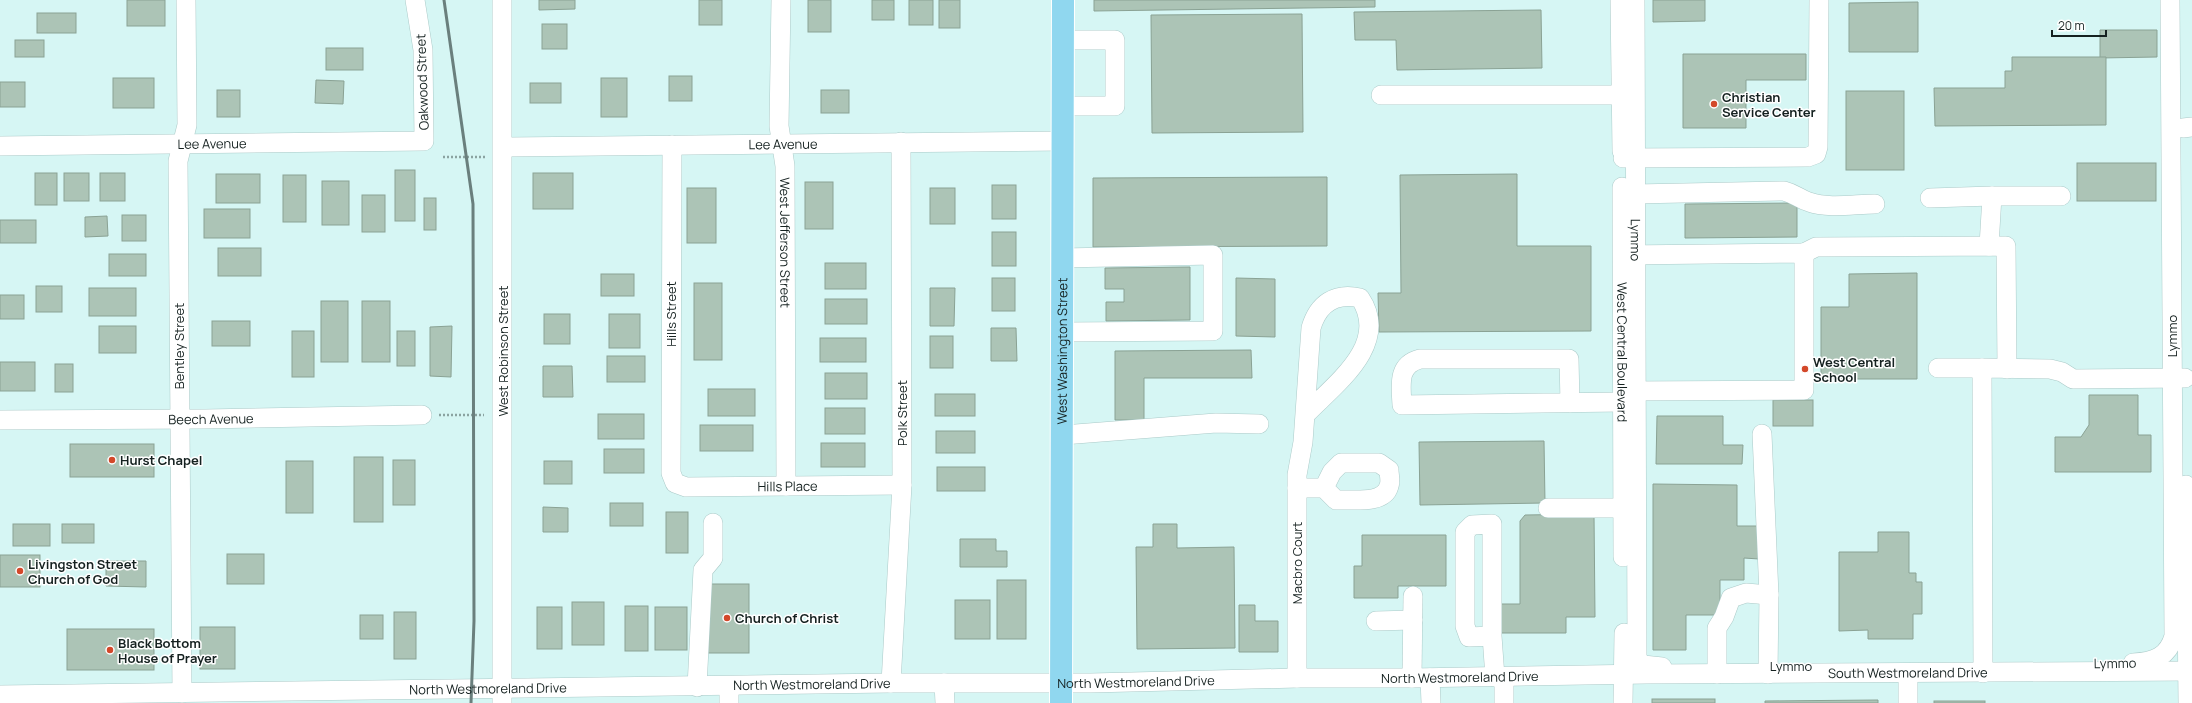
<svg xmlns="http://www.w3.org/2000/svg" width="2192" height="703" viewBox="0 0 2192 703" font-family="Manrope,sans-serif">
	<style>
		.building { fill: #acc4b6; stroke: #8aa294 }
		.lines { fill: none; stroke-linecap: round; stroke-linejoin: round }
		.minor-casing { stroke: #abcac8; stroke-width: 20 }
		.major-casing { stroke: #fff; stroke-width: 24 }
		.path { stroke: #8ba3a1; stroke-width: 2.5; stroke-dasharray: 2 2; stroke-linecap: butt }
		.minor { stroke: #fff; stroke-width: 19 }
		.major { stroke: #90d7ef; stroke-width: 22 }
		.rail { stroke: #6a7f7d; stroke-width: 3 }
		.poi-dot { fill: #d3482a; stroke: #fff; stroke-width: 1.5 }
		.labels { text-anchor: middle; stroke-width: 3; stroke-linejoin: round; paint-order: stroke }
		.street-label { font-size: 13px; fill: #152120; stroke: #fff }
		.poi-label { font-size: 13px; font-weight: bold; fill: #152120; stroke: #fff; text-anchor: start }
	</style>
	<rect width="100%" height="100%" fill="#d6f6f4"/>
	<g class="building">
		<rect x="127" y="0" width="38" height="26"/>
		<path d="M539,0h36v9l-36,1z"/>
		<rect x="699" y="0" width="23" height="25"/>
		<rect x="808" y="0" width="23" height="32"/>
		<rect x="872" y="0" width="22" height="20"/>
		<rect x="909" y="0" width="24" height="25"/>
		<rect x="939" y="0" width="21" height="28"/>
		<path d="M1094,0h281v7l-281,4z"/>
		<path d="M1653,0h52v21l-52,1z"/>
		<path d="M1918,2v50h-69v-49z"/>
		<path d="M1541,10l1,58 -145,2 -1,-30h-41l-1,-28z"/>
		<rect x="37" y="13" width="39" height="20"/>
		<path d="M1302,14l1,118 -151,1 -1,-118z"/>
		<rect x="542" y="24" width="25" height="25"/>
		<path d="M2100,30h57v27l-57,1z"/>
		<rect x="15" y="40" width="29" height="17"/>
		<rect x="326" y="48" width="37" height="22"/>
		<path d="M1683,54h123v26h-60v48h-63z"/>
		<path d="M2012,57h94v68l-171,1 -1,-38h71v-17h7z"/>
		<rect x="669" y="76" width="23" height="25"/>
		<rect x="113" y="78" width="41" height="30"/>
		<rect x="601" y="78" width="26" height="39"/>
		<path d="M316,80l28,1 -1,23 -28,-1z"/>
		<rect x="0" y="82" width="25" height="25"/>
		<rect x="530" y="83" width="31" height="20"/>
		<rect x="217" y="90" width="23" height="27"/>
		<rect x="821" y="90" width="28" height="23"/>
		<rect x="1846" y="91" width="58" height="79"/>
		<rect x="2077" y="163" width="79" height="38"/>
		<rect x="395" y="170" width="20" height="51"/>
		<rect x="35" y="173" width="22" height="32"/>
		<rect x="64" y="173" width="25" height="28"/>
		<rect x="100" y="173" width="25" height="28"/>
		<rect x="533" y="173" width="40" height="36"/>
		<rect x="216" y="174" width="44" height="29"/>
		<path d="M1517,174v72h74v85l-212,1 -1,-39h23l-1,-118z"/>
		<rect x="283" y="175" width="23" height="47"/>
		<path d="M1327,177v69l-234,1v-69z"/>
		<rect x="322" y="181" width="27" height="44"/>
		<rect x="805" y="182" width="28" height="47"/>
		<rect x="992" y="185" width="24" height="34"/>
		<rect x="687" y="188" width="29" height="55"/>
		<rect x="930" y="188" width="25" height="36"/>
		<rect x="362" y="195" width="23" height="37"/>
		<rect x="424" y="198" width="12" height="32"/>
		<path d="M1797,203v34l-112,1v-34z"/>
		<rect x="204" y="209" width="46" height="29"/>
		<rect x="122" y="215" width="24" height="26"/>
		<path d="M107,216l1,20 -23,1v-20z"/>
		<rect x="0" y="220" width="36" height="23"/>
		<rect x="992" y="232" width="24" height="34"/>
		<rect x="218" y="248" width="43" height="28"/>
		<rect x="109" y="254" width="37" height="22"/>
		<rect x="825" y="263" width="41" height="26"/>
		<path d="M1190,267v53l-84,1v-19h18v-13h-19v-21z"/>
		<path d="M1917,273v106h-96v-72h28v-33z"/>
		<rect x="601" y="274" width="33" height="22"/>
		<rect x="992" y="278" width="23" height="33"/>
		<path d="M1236,278l39,1v58l-39,-1z"/>
		<rect x="694" y="283" width="28" height="77"/>
		<rect x="36" y="286" width="26" height="26"/>
		<rect x="89" y="288" width="47" height="28"/>
		<path d="M930,288h25l-1,38h-24z"/>
		<rect x="0" y="295" width="24" height="24"/>
		<rect x="825" y="299" width="42" height="25"/>
		<rect x="321" y="301" width="27" height="61"/>
		<rect x="362" y="301" width="28" height="61"/>
		<rect x="544" y="314" width="26" height="30"/>
		<rect x="609" y="314" width="31" height="34"/>
		<rect x="212" y="321" width="38" height="25"/>
		<rect x="99" y="326" width="37" height="27"/>
		<path d="M452,326l-1,51 -21,-1v-49z"/>
		<path d="M991,328h25l1,33h-26z"/>
		<rect x="292" y="331" width="22" height="46"/>
		<rect x="397" y="331" width="18" height="35"/>
		<rect x="930" y="336" width="23" height="32"/>
		<rect x="820" y="338" width="46" height="24"/>
		<path d="M1251,350l1,28h-108v42h-29v-69z"/>
		<rect x="607" y="356" width="38" height="26"/>
		<rect x="0" y="362" width="35" height="29"/>
		<rect x="55" y="364" width="18" height="28"/>
		<path d="M543,366h29l1,31h-30z"/>
		<rect x="825" y="373" width="42" height="26"/>
		<rect x="708" y="389" width="47" height="27"/>
		<rect x="935" y="394" width="40" height="22"/>
		<path d="M2089,395h49v40h13v37h-96v-35h26l8,-12z"/>
		<rect x="1773" y="400" width="40" height="26"/>
		<rect x="825" y="408" width="40" height="26"/>
		<rect x="598" y="414" width="46" height="25"/>
		<path d="M1657,416h66v29h20l-1,19h-86z"/>
		<rect x="700" y="425" width="53" height="26"/>
		<rect x="936" y="431" width="39" height="22"/>
		<path d="M1544,441l1,62 -125,2 -1,-63z"/>
		<rect x="821" y="443" width="44" height="24"/>
		<rect x="70" y="444" width="84" height="33"/>
		<rect x="604" y="449" width="40" height="24"/>
		<rect x="354" y="457" width="29" height="65"/>
		<rect x="393" y="460" width="22" height="45"/>
		<rect x="286" y="461" width="27" height="52"/>
		<rect x="544" y="461" width="28" height="23"/>
		<rect x="937" y="467" width="48" height="24"/>
		<path d="M1653,484l84,1v41h22v33l-15,-1v22h-24v35h-34v35h-33z"/>
		<rect x="610" y="503" width="33" height="23"/>
		<path d="M543,507l25,1v24h-25z"/>
		<rect x="666" y="512" width="22" height="41"/>
		<path d="M1594,514l1,103h-29v16h-69v-29h23v-83l5,-6z"/>
		<rect x="13" y="524" width="37" height="22"/>
		<rect x="62" y="524" width="32" height="19"/>
		<path d="M1153,524h24v24l57,-1 1,101 -98,1 -1,-102h17z"/>
		<path d="M1878,532h31v41h7v9h6v32h-9v25h-45v-9l-29,1v-79h39z"/>
		<path d="M1362,535h84v51h-48v12h-44v-32h8z"/>
		<path d="M960,539h36v12h11v16h-47z"/>
		<rect x="227" y="554" width="37" height="30"/>
		<rect x="0" y="555" width="40" height="32"/>
		<path d="M106,561h40v26l-40,-1z"/>
		<rect x="997" y="580" width="29" height="59"/>
		<rect x="705" y="584" width="44" height="69"/>
		<rect x="955" y="600" width="35" height="39"/>
		<rect x="572" y="602" width="32" height="43"/>
		<path d="M1239,605h16v16h23v31h-39z"/>
		<rect x="625" y="606" width="23" height="45"/>
		<rect x="537" y="607" width="25" height="42"/>
		<rect x="655" y="607" width="32" height="43"/>
		<rect x="394" y="612" width="22" height="47"/>
		<rect x="360" y="615" width="23" height="24"/>
		<rect x="200" y="627" width="35" height="42"/>
		<rect x="67" y="629" width="87" height="41"/>
		<rect x="1652" y="699" width="63" height="4"/>
		<path d="M1878,700v3h-113v-2z"/>
		<rect x="1934" y="701" width="51" height="2"/>
	</g>
	<g class="lines">
		<defs>
			<g id="minor">
				<path d="M502,0v703"/>
				<path id="s1" d="M781,0l-2,126 6,40 1,320"/>
				<path d="M1620,0l2,151"/>
				<path id="s2" d="M1635,0l2,653v6l6,6 19,2"/>
				<path d="M1381,95h240"/>
				<path d="M1062,106h53v-66h-52"/>
				<path d="M2183,128l9,-1"/>
				<path id="s3" d="M672,145l-1,328 4,10 11,4 216,-2"/>
				<path id="s4" d="M0,146l424,-5 -1,-91 -8,-50"/>
				<path id="s5" d="M503,147l559,-6"/>
				<path d="M1623,158l185,-1 8,-3 2,-7 1,-147"/>
				<path id="s6" d="M1622,187l1,370"/>
				<path d="M1635,194l149,-3c12,3 15,8 25,11 20,7 46,2 66,2"/>
				<path d="M1930,198l62,-2"/>
				<path d="M1989,246l3,-50h69"/>
				<path d="M1804,253l12,-6 190,-1 1,123"/>
				<path d="M1062,258l151,-3v76l-150,1"/>
				<path d="M1938,368h44"/>
				<path d="M1624,391l180,-1v-137l-180,2"/>
				<path d="M1570,403l-1,-44h-149c-23,6 -19,26 -18,46l220,-3"/>
				<path id="s7" d="M0,420l205,-1 217,-4"/>
				<path d="M1762,434l7,161"/>
				<path d="M1063,435l153,-12 43,1"/>
				<path d="M2186,485l2,218"/>
				<path d="M1297,488h27l12,12c16,-1 48,5 53,-14 2,-5 0,-11 0,-16l-10,-7h-38l-9,9 -8,16"/>
				<path d="M1548,508h75"/>
				<path d="M1376,621l37,-1"/>
				<path d="M1492,636l-23,1 -4,-11v-94l7,-7 20,-1v112l3,41"/>
				<path d="M2133,663c21,-1 35,-6 41,-27l-4,-636"/>
				<path d="M1983,673l-1,-305 68,1 12,3 11,7 112,-1"/>
				<path d="M1717,674v-46l7,-11 7,-19 15,-5 23,2 -1,79"/>
				<path d="M1504,677v26"/>
				<path d="M1297,678v-203l6,-33 8,-114c7,-24 24,-36 49,-30 31,46 -25,86 -54,116"/>
				<path d="M1412,678l1,-82"/>
				<path d="M1430,678l1,25"/>
				<path d="M891,683l11,-198 -1,-343"/>
				<path d="M944,683l1,20"/>
				<path d="M697,687l6,-117 10,-12v-35"/>
				<path d="M729,687v16"/>
				<path d="M182,693l-4,-532 9,-36 -1,-125"/>
				<path id="s8" d="M0,695l891,-12h200l206,-5h115l235,-4 545,-3"/>
				<path d="M1623,703l1,-70"/>
				<path d="M1908,703v-29"/>
			</g>
			<g id="major">
				<path id="s9" d="M1061,703l2,-703"/>
			</g>
		</defs>
		<use href="#minor" class="minor-casing"/>
		<use href="#major" class="major-casing"/>
		<g class="path">
			<path d="M443,157h42"/>
			<path d="M439,415h45"/>
		</g>
		<use href="#minor" class="minor"/>
		<use href="#major" class="major"/>
		<path class="rail" d="M444,0l29,204 1,417 -3,82"/>
	</g>
	<g class="poi-dot">
		<circle cx="1714" cy="104" r="4"/>
		<circle cx="1805" cy="369" r="4"/>
		<circle cx="112" cy="460" r="4"/>
		<circle cx="20" cy="571" r="4"/>
		<circle cx="727" cy="618" r="4"/>
		<circle cx="110" cy="650" r="4"/>
	</g>
	<g class="labels">
		<g class="street-label">
			<text transform="translate(422 82) rotate(-92)" y="5">Oakwood Street</text>
			<text dy="5" stroke="none"><textPath href="#s4" startOffset="212">Lee Avenue</textPath></text>
			<text dy="5" stroke="none"><textPath href="#s5" startOffset="280">Lee Avenue</textPath></text>
			<text dy="5" stroke="none"><textPath href="#s2" startOffset="240">Lymmo</textPath></text>
			<text dy="5" stroke="none"><textPath href="#s1" startOffset="243">West Jefferson Street</textPath></text>
			<text transform="translate(671 314) rotate(-90)" y="5">Hills Street</text>
			<text transform="translate(2172 336) rotate(-90)" y="5">Lymmo</text>
			<text transform="translate(179 346) rotate(-90)" y="5">Bentley Street</text>
			<text transform="translate(503 351) rotate(-90)" y="5">West Robinson Street</text>
			<text dy="5" stroke="none"><textPath href="#s9" startOffset="352">West Washington Street</textPath></text>
			<text dy="5" stroke="none"><textPath href="#s6" startOffset="165">West Central Boulevard</textPath></text>
			<text transform="translate(902 413) rotate(-90)" y="5">Polk Street</text>
			<text dy="5" stroke="none"><textPath href="#s7" startOffset="211">Beech Avenue</textPath></text>
			<text dy="5" stroke="none"><textPath href="#s3" startOffset="452">Hills Place</textPath></text>
			<text transform="translate(1297 563) rotate(-90)" y="5">Macbro Court</text>
			<text transform="translate(2115 663) rotate(-1)" y="5">Lymmo</text>
			<text x="1791" y="671">Lymmo</text>
			<text dy="5" stroke="none"><textPath href="#s8" startOffset="1908">South Westmoreland Drive</textPath></text>
			<text dy="5" stroke="none"><textPath href="#s8" startOffset="1460">North Westmoreland Drive</textPath></text>
			<text dy="5" stroke="none"><textPath href="#s8" startOffset="1136">North Westmoreland Drive</textPath></text>
			<text dy="5" stroke="none"><textPath href="#s8" startOffset="812">North Westmoreland Drive</textPath></text>
			<text dy="5" stroke="none"><textPath href="#s8" startOffset="488">North Westmoreland Drive</textPath></text>
		</g>
		<g class="poi-label">
			<text x="1722" y="102">Christian<tspan x="1722" dy="15">Service Center</tspan></text>
			<text x="1813" y="367">West Central<tspan x="1813" dy="15">School</tspan></text>
			<text x="120" y="465">Hurst Chapel</text>
			<text x="28" y="569">Livingston Street<tspan x="28" dy="15">Church of God</tspan></text>
			<text x="735" y="623">Church of Christ</text>
			<text x="118" y="648">Black Bottom<tspan x="118" dy="15">House of Prayer</tspan></text>
		</g>
	</g>
	<path d="M2052 30v6h54v-6" fill="none" stroke="#152120" stroke-width="2"/>
	<text x="2058" y="30" font-size="12" fill="#152120" stroke="#ffffff" stroke-width="3" paint-order="stroke">20 m</text>
</svg>
